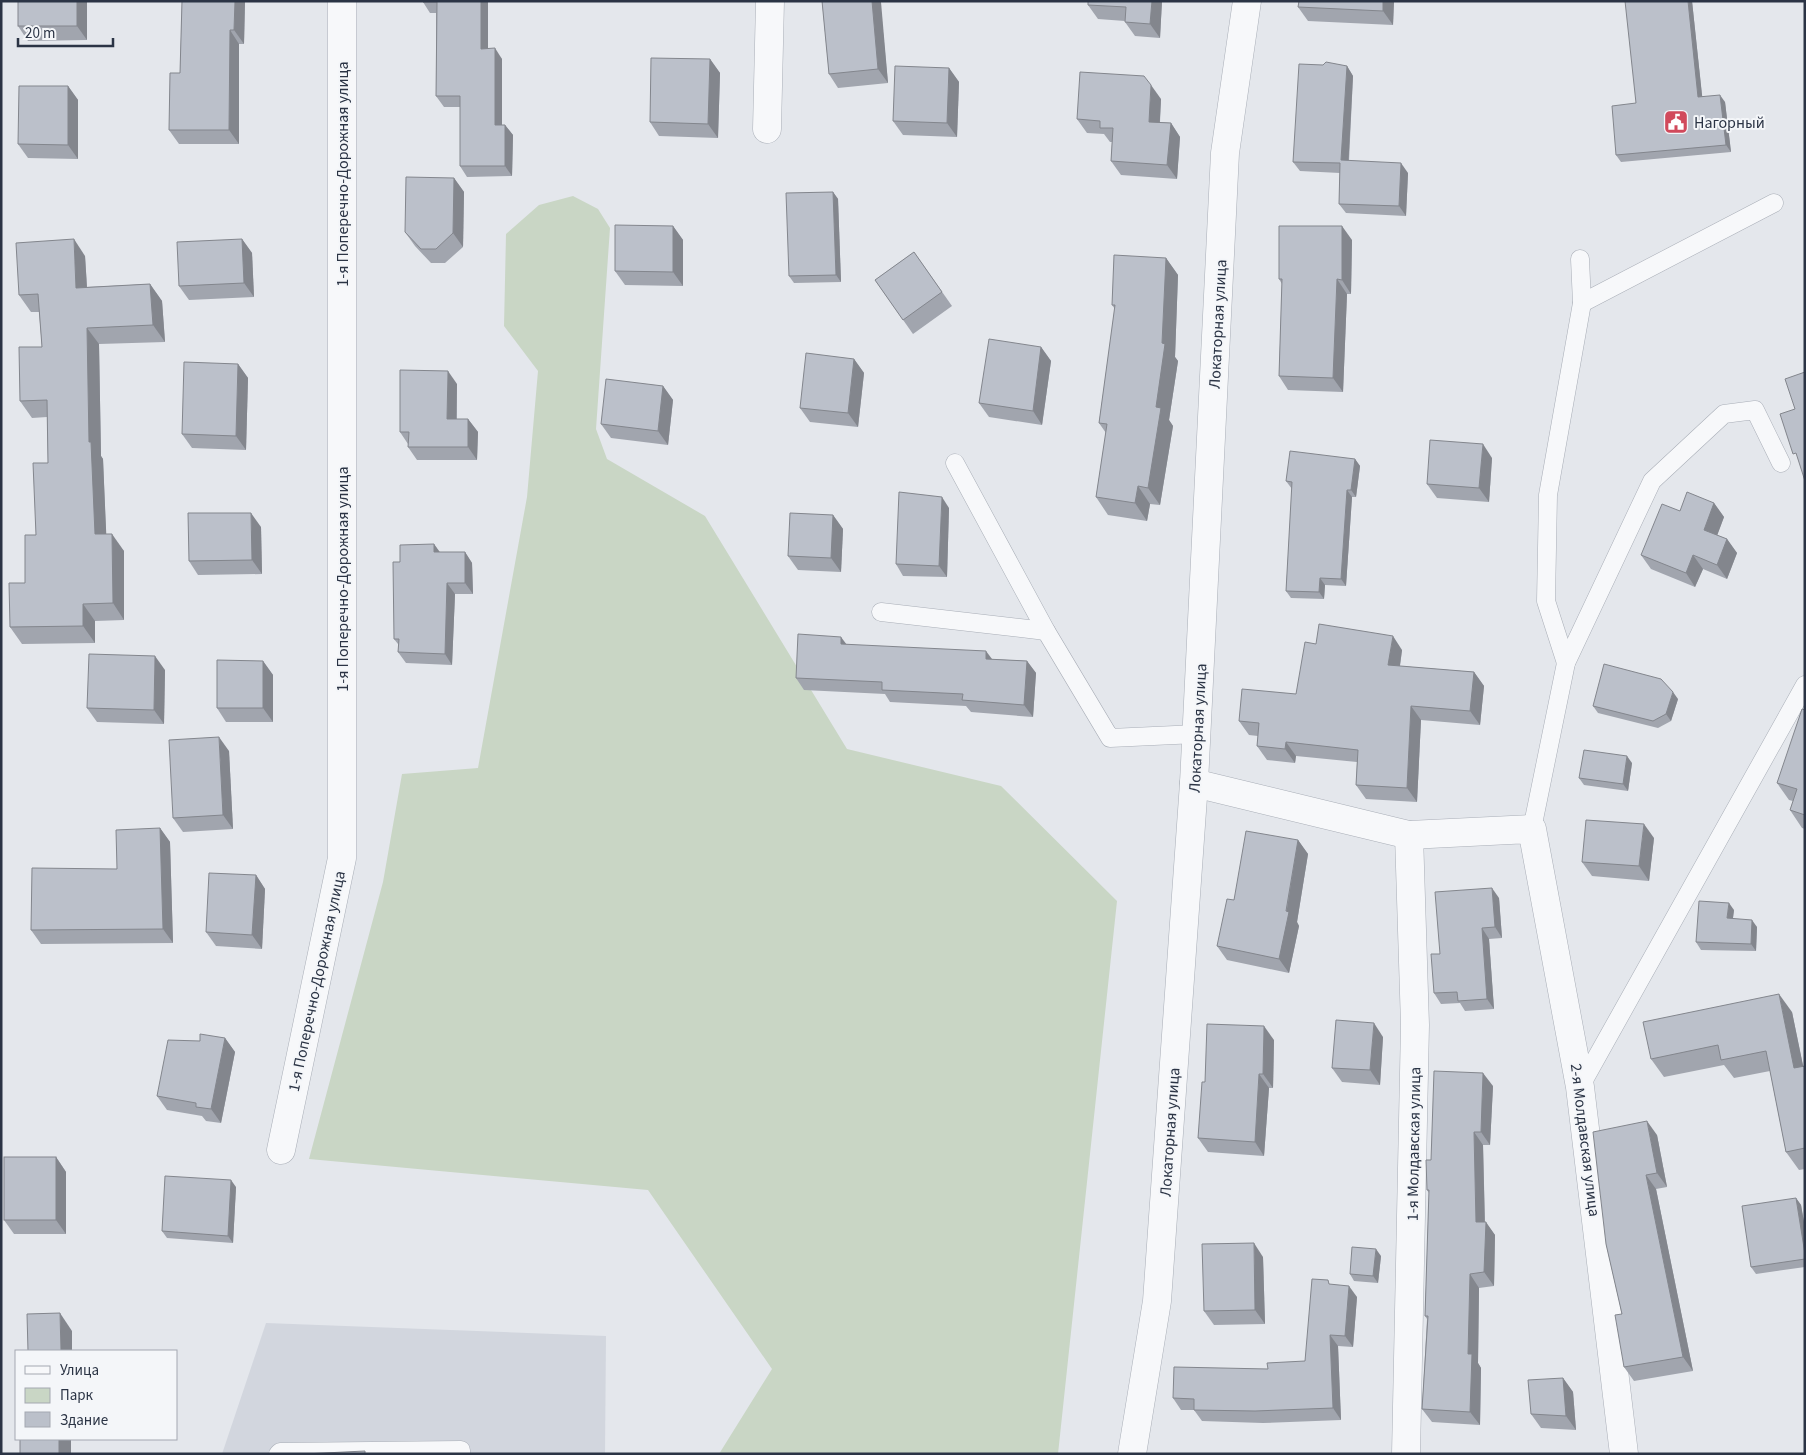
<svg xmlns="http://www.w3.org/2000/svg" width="1806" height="1455" viewBox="0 0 1806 1455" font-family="'Source Sans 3',sans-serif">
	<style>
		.built { fill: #d2d6de }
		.green { fill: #c9d6c5 }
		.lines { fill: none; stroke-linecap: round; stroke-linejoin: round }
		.service-casing { stroke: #a9aeb7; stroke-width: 19 }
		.minor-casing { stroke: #a9aeb7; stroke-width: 29 }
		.service { stroke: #f7f8fa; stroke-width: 18 }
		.minor { stroke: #f7f8fa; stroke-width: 28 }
		.wall { fill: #a1a5ae }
		.shaded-wall { fill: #83868d }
		.building { fill: #bbc0ca; stroke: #83868d }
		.labels { text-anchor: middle; stroke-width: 4; stroke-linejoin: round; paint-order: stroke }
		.poi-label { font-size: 16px; fill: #2b3445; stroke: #f4f6f9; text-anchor: start }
		.street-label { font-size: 16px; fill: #2b3445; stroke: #f4f6f9 }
	</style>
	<rect width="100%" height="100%" fill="#e4e7ec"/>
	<path class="built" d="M266,1323l340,13 -1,118h-383z"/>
	<path class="green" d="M573,196l25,13 12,19 -14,201 11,30 98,57 142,233 154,37 116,115 -59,553h-339l53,-85 -124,-179 -339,-31 74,-277 19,-108 76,-6 49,-271 11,-126 -34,-45 2,-92 33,-29z"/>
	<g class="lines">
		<defs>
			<g id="service">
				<path d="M1582,303l192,-100"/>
				<path d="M955,463l91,168 64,107 87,-4"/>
				<path d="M881,612l165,19"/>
				<path d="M1566,663l-20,-62 2,-106 34,-192 -2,-44"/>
				<path d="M1532,829l34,-166 86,-182 72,-67 31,-4 26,53"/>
				<path d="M1580,1087l225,-402"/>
				<path d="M278,1454l2,-2 181,-2v4"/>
			</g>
			<g id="minor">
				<path d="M767,129l3,-128"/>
				<path d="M1194,783l215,52 123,-6 48,258 44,367"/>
				<path d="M281,1150l61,-292v-857"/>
				<path d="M1132,1454l25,-153 37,-518 31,-630 22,-152"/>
				<path d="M1406,1454l9,-429 -6,-190"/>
			</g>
		</defs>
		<use href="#service" class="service-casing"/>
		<use href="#minor" class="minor-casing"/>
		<use href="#service" class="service"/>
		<use href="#minor" class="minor"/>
	</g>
	<g class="wall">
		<path d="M18,1h69v39l-59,1 -10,-15z"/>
		<path d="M182,1h63l-1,43h-5v100h-60l-10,-14 11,-57z"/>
		<path d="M488,1v48l14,10v66h3l8,10 -1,41 -45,1 -7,-11v-59h-16l-8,-11v-83h-6l-7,-11z"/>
		<path d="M822,1h58l8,82 -50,5 -9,-14z"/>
		<path d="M1088,1h74l-2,37 -25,-2 -10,-14v-1l-27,-2 -10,-14z"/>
		<path d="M1299,1h95l-1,24 -85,-4 -10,-14z"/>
		<path d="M1692,1l10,95 23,6 6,50 -110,10 -5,-7z"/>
		<path d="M710,59l10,14 -2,65 -59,-2 -9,-14z"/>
		<path d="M1347,66l6,10 -4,85 59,12 -2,43 -60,-3 -7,-9 1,-31 -40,-2 -7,-9z"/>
		<path d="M949,68l10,14 -2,55 -54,-2 -10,-14z"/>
		<path d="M68,86l10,14v59l-50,-1 -10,-14z"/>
		<path d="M1161,99l-1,23 11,1 9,14 -3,42 -56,-4 -10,-14 1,-19h-2l-6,-8 -17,-1 -10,-14z"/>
		<path d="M454,178l10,14 -1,55 -18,16h-14l-16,-17 -10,-14z"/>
		<path d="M833,192l5,7 3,83 -47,1 -5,-7z"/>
		<path d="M673,226l10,14v46l-58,-1 -10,-14z"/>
		<path d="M242,239l10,14 2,44 -65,3 -10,-14z"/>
		<path d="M1352,240l-1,54h-4l-4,98 -55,-2 -9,-14 3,-92 -3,-5z"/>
		<path d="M914,252l38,54 -39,28 -38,-54z"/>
		<path d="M85,256l2,31 63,-3 12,17 3,41 -66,2 2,112 2,3 3,75 18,17v69l-29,1v22l-73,1 -12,-17 15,-44 11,-48 12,-72 -1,-46 -15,1 -12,-17 22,-54 -3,-35h-8l-12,-17z"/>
		<path d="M1166,258l12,17 -3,82 3,4 -9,59 4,6 -13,79 -10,-1 -3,17 -39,-6 -12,-18 10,-64 -7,-10 16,-114 -3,-4z"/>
		<path d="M1041,347l10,14 -9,64 -53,-8 -10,-14z"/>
		<path d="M854,359l10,14 -6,54 -48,-5 -10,-14z"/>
		<path d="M238,364l10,14 -2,72 -54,-2 -10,-14z"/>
		<path d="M457,384v35h11l10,13 -1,28h-60l-9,-13v-3l-8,-12z"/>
		<path d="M663,386l10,14 -5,45 -57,-7 -10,-14z"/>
		<path d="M1492,458l-3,44 -52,-4 -10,-14z"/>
		<path d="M1355,459l5,7 -4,31h-4l-6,89 -21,-1 -1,14 -33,-1 -5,-7 6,-102 -6,-8z"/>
		<path d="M1714,503l10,14 -7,18 10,4 10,14 -10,26 -24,-10 -8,18 -44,-18 -10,-14 39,-44z"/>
		<path d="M949,508l-2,69 -44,-1 -7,-12z"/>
		<path d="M833,515l10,14 -2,43 -43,-2 -10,-14z"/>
		<path d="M261,527l1,47 -64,1 -9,-14z"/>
		<path d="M434,544l5,8h26l7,11 1,31h-18l-3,71 -46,-2 -8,-11v-8l-4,-5 6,-77z"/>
		<path d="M846,644l146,15 35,2 9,12 -3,44 -62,-5 -5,-6 -76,-4 -5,-8 -81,-4 -8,-12z"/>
		<path d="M1316,644l86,6 -2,16 74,6 10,14 -4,39 -59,-5 -4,82 -51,-3 -10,-14 1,-23 -61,-6 -1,7 -28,-3 -10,-14 1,-10 -9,-1 -10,-14 57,-27z"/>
		<path d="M263,661l10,14v47h-47l-9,-14z"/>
		<path d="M165,670l-1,54 -67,-2 -10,-14z"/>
		<path d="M1678,699l-7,22 -13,7 -60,-15 -5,-7z"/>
		<path d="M1805,710v119l-3,-1 -12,-18 3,-9 -4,-1 -12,-17z"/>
		<path d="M229,751l4,78 -50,3 -10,-14z"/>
		<path d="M1632,763l-4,28 -44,-6 -5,-7z"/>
		<path d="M160,828l10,14 3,101 -132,1 -10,-14 86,-61z"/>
		<path d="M1654,838l-5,43 -57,-5 -10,-14z"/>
		<path d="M1298,840l10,14 -11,68 2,4 -10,47 -62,-13 -10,-14 17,-46z"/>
		<path d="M256,875l9,14 -3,60 -46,-3 -10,-14z"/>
		<path d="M1499,898l3,40 -13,1 5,70 -29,2 -5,-8 -19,1 -7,-11 6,-39z"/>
		<path d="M1734,910l-1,8 24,9 -1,24 -55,-1 -5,-8z"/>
		<path d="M1792,1012l11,54h2v103l-6,1 -13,-18 -16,-81 -36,7 -10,-13 -60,12 -13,-18z"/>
		<path d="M1383,1037l-3,48 -38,-3 -10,-14z"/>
		<path d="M225,1038l10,14 -14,71 -15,-2 -4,-5 -35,-6 -10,-14 43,-55z"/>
		<path d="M1274,1040l-1,48h-4l-5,68 -56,-4 -10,-14 7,-56z"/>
		<path d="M1493,1086l-3,59h-7l2,77 10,13 -1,51 -15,2 -1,75 3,5 -1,57 -48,-3 -10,-13 5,-90 -2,-3 4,-123 -2,-3 4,-30z"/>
		<path d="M1657,1135l10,52 -11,2 37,182 -59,10 -10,-14 -2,-53 -16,-70z"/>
		<path d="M56,1157l10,15v62h-52l-10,-14z"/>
		<path d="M236,1187l-3,56 -66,-5 -5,-7z"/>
		<path d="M1796,1198l5,7 4,23v39l-49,7 -5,-7z"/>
		<path d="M1381,1256l-3,27 -24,-2 -4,-7z"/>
		<path d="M1263,1257l2,67 -51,1 -10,-14z"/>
		<path d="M1332,1285l25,12 -4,50 -15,-1 3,74 -78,3 -61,-2 -8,-11h-13l-8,-12 95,-29 37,-8z"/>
		<path d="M1563,1378l10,14 3,38 -35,-2 -10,-14z"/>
	</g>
	<g class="shaded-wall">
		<path d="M77,1h10v39l-10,-14z"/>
		<path d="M235,1h10l-1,43 -10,-14z"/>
		<path d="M481,1h7v58l-7,-10z"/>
		<path d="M872,1h8l1,1 7,81 -10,-14z"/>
		<path d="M1152,1h10l-2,37 -10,-14z"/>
		<path d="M1383,1h11l-1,24 -10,-14z"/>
		<path d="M1688,1h4l11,103 -5,-7z"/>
		<path d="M230,30l9,14v100l-10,-14z"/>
		<path d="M495,48l7,11v76l-7,-10z"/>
		<path d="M710,59l10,14 -2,65 -10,-14z"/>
		<path d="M1347,66l6,10 -5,94 -7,-10z"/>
		<path d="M949,68l10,14 -2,55 -10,-14z"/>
		<path d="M1151,85l10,14 -2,37 -10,-14z"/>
		<path d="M68,86l10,14v59l-10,-14z"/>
		<path d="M1720,95l5,7 6,50 -5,-7z"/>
		<path d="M1171,123l9,14 -3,42 -10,-14z"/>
		<path d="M505,125l8,10 -1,41 -7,-10z"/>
		<path d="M1401,163l7,10 -2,43 -7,-10z"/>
		<path d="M454,178l10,14 -1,55 -10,-14z"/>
		<path d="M833,192l5,7 3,83 -5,-7z"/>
		<path d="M673,226l10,14v46l-10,-14z"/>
		<path d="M1342,226l10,14 -1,54 -9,-14z"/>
		<path d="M74,239l11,17 3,49 -12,-17z"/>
		<path d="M242,239l10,14 2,44 -10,-14z"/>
		<path d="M1166,258l12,17 -3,82 3,4 -9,59 4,6 -13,79 -12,-17 14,-145z"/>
		<path d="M1337,279l10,15 -4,98 -10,-14z"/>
		<path d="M150,284l12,17 3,41 -12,-17z"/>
		<path d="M87,328l12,16 2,112 2,3 4,92 -12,-17 -6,-92z"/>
		<path d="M1041,347l10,14 -9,64 -9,-14z"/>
		<path d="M854,359l10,14 -6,54 -10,-14z"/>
		<path d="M238,364l10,14 -2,72 -10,-14z"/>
		<path d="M448,371l9,13 -1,48 -9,-13z"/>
		<path d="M663,386l10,14 -5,45 -10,-14z"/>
		<path d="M468,419l10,13 -1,28 -9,-13z"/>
		<path d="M1483,444l9,14 -3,44 -10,-14z"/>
		<path d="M1355,459l5,7 -4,31 -5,-7z"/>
		<path d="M1138,486l12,18 -3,17 -12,-18z"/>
		<path d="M1347,490l5,7 -6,89 -5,-7z"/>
		<path d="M942,497l7,11 -2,69 -8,-11z"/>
		<path d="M1714,503l10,14 -10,27 -10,-14z"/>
		<path d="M251,513l10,14 1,47 -10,-14z"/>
		<path d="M833,515l10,14 -2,43 -10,-14z"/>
		<path d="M112,534l12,17v69l-11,-17z"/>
		<path d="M1727,539l10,14 -10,26 -10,-14z"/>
		<path d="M434,544l8,11 -8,-3z"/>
		<path d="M465,552l7,11 1,31 -8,-11z"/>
		<path d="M1693,555l10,14 -8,18 -9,-14z"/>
		<path d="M1320,578l5,7 -1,14 -5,-7z"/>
		<path d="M447,583l8,11 -3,71 -7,-11z"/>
		<path d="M83,604l12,17v22l-12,-17z"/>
		<path d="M1393,636l9,14 -4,29 -10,-14z"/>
		<path d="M841,637l9,12 -9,-5z"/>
		<path d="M986,651l9,12 -9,-4z"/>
		<path d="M155,656l10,14 -1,54 -10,-14z"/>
		<path d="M263,661l10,14v47l-10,-14z"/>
		<path d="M1027,661l9,12 -3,44 -9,-12z"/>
		<path d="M1474,672l10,14 -4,39 -10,-14z"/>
		<path d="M1673,692l5,7 -7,22 -5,-7z"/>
		<path d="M1411,706l10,14 -4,82 -10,-14z"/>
		<path d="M219,737l10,14 4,78 -10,-14z"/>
		<path d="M1286,742l10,14 -1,7 -10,-14z"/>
		<path d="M1627,756l5,7 -4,28 -5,-7z"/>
		<path d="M1644,824l10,14 -5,43 -10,-15z"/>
		<path d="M160,828l10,14 3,101 -10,-14z"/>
		<path d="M1298,840l10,14 -11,68 2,4 -10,47 -10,-14z"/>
		<path d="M256,875l9,14 -3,60 -10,-14z"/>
		<path d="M1492,888l7,10 3,40 -7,-11z"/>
		<path d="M1729,903l5,7 -2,15 -5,-7z"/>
		<path d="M1752,920l5,7 -1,24 -5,-7z"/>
		<path d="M1482,928l7,11 5,70 -7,-10z"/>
		<path d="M1779,994l13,18 13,63 -11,-7z"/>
		<path d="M1374,1023l9,14 -3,48 -10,-15z"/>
		<path d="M1264,1026l10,14 -1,48 -10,-14z"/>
		<path d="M225,1038l10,14 -14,71 -10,-14z"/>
		<path d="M1483,1073l10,13 -3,59 -9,-13z"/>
		<path d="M1259,1074l10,14 -5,68 -9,-14z"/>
		<path d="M1647,1121l10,14 10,52 -10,-14z"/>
		<path d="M1474,1132l9,13 2,88 1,-11 9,13 -1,51 -10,-14 -8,-50z"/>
		<path d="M56,1157l10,15v62l-10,-14z"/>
		<path d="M1646,1175l10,14 37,182 -10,-14z"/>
		<path d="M231,1180l5,7 -3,56 -5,-7z"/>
		<path d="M1796,1198l5,7 4,23v26z"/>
		<path d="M1254,1243l9,14 2,67 -10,-14z"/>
		<path d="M1376,1249l5,7 -3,27 -5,-7z"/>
		<path d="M1470,1274l9,14 -1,75 3,5 -1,57 -10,-13 -2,-58z"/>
		<path d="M1349,1286l8,11 -4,50 -8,-11z"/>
		<path d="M60,1313l12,18v20h-11z"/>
		<path d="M1330,1335l8,11 3,74 -8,-12z"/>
		<path d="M1563,1378l10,14 3,38 -10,-14z"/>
		<rect x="59" y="1439" width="12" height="15"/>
	</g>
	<g class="building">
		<rect x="18" y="1" width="59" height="25"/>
		<path d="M182,1h53l-1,29h-4l-1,100h-60l1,-57h10z"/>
		<path d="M423,1h58v48l14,-1v77h10v41h-45v-70h-24l1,-94h-14z"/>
		<path d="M822,1h50l6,68 -49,5z"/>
		<path d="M1088,1h64l-2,23 -25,-2 1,-15 -38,-2z"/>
		<path d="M1299,1h84v10l-85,-4z"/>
		<path d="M1625,1h63l10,96 22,-2 6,50 -110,10 -4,-49 24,-3z"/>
		<path d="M651,58l59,1 -2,65 -58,-2z"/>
		<path d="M1326,62l21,4 -6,94 60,3 -2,43 -60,-2 1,-41 -47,-1 6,-98 24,1z"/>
		<path d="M895,66l54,2 -2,55 -54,-2z"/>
		<path d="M1080,72l64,4 7,9 -2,37 22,1 -4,42 -56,-4 2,-33h-13v-7l-23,-2z"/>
		<path d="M19,86h49v59l-50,-1z"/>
		<path d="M406,177l48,1 -1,55 -17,16h-15l-16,-17z"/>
		<path d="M833,192l3,83 -47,1 -3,-83z"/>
		<path d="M615,225l58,1v46l-58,-1z"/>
		<path d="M1279,226h63v54l-5,-1 -4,99 -54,-2 3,-97h-3z"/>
		<path d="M74,239l2,49 74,-4 3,41 -66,3 2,114h2l4,92h17l1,69 -30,1v22l-73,1 -1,-44h16v-48h11l-3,-72h15l-1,-63 -27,1 -1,-54h23l-4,-53 -19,1 -3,-52z"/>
		<path d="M242,239l2,44 -65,3 -2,-44z"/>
		<path d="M914,252l28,40 -39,28 -28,-40z"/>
		<path d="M1114,255l52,3 -4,85 3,1 -9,63 5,1 -13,80 -10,-2 -3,17 -39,-6 11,-73 -8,-1 16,-118h-3z"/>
		<path d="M989,339l52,8 -8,64 -54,-8z"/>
		<path d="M806,353l48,6 -6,54 -48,-5z"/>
		<path d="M184,362l54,2 -2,72 -54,-2z"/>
		<path d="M400,370l48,1 -1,48h21v28h-60l1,-15h-9z"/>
		<path d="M1805,372v109l-9,-28 -3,1 -13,-40 15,-5 -10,-30z"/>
		<path d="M606,379l57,7 -5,45 -57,-7z"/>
		<path d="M1430,440l53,4 -4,44 -52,-4z"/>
		<path d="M1290,451l65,8 -4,31h-4l-6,89 -21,-1 -1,14 -33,-1 6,-109 -6,-1z"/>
		<path d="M899,492l43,5 -3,69 -43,-2z"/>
		<path d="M1687,492l27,11 -10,27 23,9 -10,26 -24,-10 -7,18 -45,-18 21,-51 18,7z"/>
		<path d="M188,513h63l1,47 -63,1z"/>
		<path d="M790,513l43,2 -2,43 -43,-2z"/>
		<path d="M434,544v8h31v31h-18l-2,71 -47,-2 1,-13h-5l-1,-77h7v-17z"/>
		<path d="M1319,624l74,12 -5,29 86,7 -4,39 -59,-5 -4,82 -51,-3 2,-35 -72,-8 -1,7 -28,-3 2,-23 -20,-2 3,-32 54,5 9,-52 11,2z"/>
		<path d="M798,634l43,3v7l145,7v8l41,2 -3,44 -62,-5 1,-6 -81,-4v-8l-86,-4z"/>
		<path d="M89,654l66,2 -1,54 -67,-2z"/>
		<path d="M217,660l46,1v47h-46z"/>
		<path d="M1604,664l57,15 12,13 -7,22 -13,7 -60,-15z"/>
		<path d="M1802,709l3,1v105l-15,-5 7,-21 -20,-6z"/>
		<path d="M219,737l4,78 -50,3 -4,-78z"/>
		<path d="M1584,750l43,6 -4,28 -44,-6z"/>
		<path d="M1586,820l58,4 -5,42 -57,-4z"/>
		<path d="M160,828l3,101 -132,1 1,-62 85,1 -1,-39z"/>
		<path d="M1246,831l52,9 -12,71 3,1 -10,47 -62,-13 10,-47 7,1z"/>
		<path d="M209,873l47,2 -4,60 -46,-3z"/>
		<path d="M1492,888l3,39 -13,1 5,71 -29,2 -1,-9 -23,1 -3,-39h9l-5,-62z"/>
		<path d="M1699,901l30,2 -2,15 25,2 -1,24 -55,-2z"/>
		<path d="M1779,994l15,74 11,-2v82l-19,4 -20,-101 -45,9 -3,-15 -67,14 -8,-37z"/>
		<path d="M1336,1020l38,3 -4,47 -38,-2z"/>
		<path d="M1207,1024l57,2 -1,48h-4l-4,68 -57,-4 4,-56h3z"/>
		<path d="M200,1034l25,4 -14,71 -15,-2v-4l-39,-7 11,-56 32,1z"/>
		<path d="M1434,1071l49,2 -2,59h-7l2,90h10l-2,50 -14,2 -2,80h4l-2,58 -48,-3 6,-93h-3l4,-126h-2l-1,-30h5z"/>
		<path d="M1647,1121l10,52 -11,2 37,182 -59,10 -9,-52 7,-1 -16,-70 -13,-112z"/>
		<rect x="4" y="1157" width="52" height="63"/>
		<path d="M165,1176l66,4 -3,56 -66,-5z"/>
		<path d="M1796,1198l9,56v5l-54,8 -9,-61z"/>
		<path d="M1254,1243l1,67 -51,1 -2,-67z"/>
		<path d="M1352,1247l24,2 -3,27 -23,-2z"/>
		<path d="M1312,1279l16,1 1,4 20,2 -4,50 -15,-1 3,73 -78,3 -61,-1v-11l-21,-1 1,-31 94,2 -1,-6 38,-2z"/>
		<path d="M60,1313l1,38h-33l-1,-37z"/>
		<path d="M1563,1378l3,38 -35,-2 -3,-34z"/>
		<rect x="20" y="1439" width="39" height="15"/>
		<path d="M365,1451v3h-61z"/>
	</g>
	<defs>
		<symbol id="civic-square" viewBox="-11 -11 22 22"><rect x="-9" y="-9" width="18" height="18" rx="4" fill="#d1495b" stroke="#f4f6f9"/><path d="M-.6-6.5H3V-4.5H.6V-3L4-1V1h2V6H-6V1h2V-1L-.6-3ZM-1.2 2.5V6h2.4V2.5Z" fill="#fff"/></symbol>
	</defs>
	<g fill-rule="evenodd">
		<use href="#civic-square" x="1662" y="108" width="28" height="28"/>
	</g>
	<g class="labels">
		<g class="poi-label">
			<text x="1694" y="128">Нагорный</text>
		</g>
		<g class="street-label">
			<text transform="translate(342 174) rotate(-90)" y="6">1-я Поперечно-Дорожная улица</text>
			<text transform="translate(1217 324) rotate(-87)" y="6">Локаторная улица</text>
			<text transform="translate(342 579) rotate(-90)" y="6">1-я Поперечно-Дорожная улица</text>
			<text transform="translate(1197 728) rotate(-87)" y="6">Локаторная улица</text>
			<text transform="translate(316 981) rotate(-78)" y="6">1-я Поперечно-Дорожная улица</text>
			<text transform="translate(1169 1132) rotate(-86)" y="6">Локаторная улица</text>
			<text transform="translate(1586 1140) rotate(83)" y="6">2-я Молдавская улица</text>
			<text transform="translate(1413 1144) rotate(-89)" y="6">1-я Молдавская улица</text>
		</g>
	</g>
	<rect width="1806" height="1455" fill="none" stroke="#2b3445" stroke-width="5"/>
	<rect x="15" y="1350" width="162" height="90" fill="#f4f6f9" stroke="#a4a8b1"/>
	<rect x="25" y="1366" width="25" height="8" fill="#f7f8fa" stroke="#a4a8b1"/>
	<text x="60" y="1375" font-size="15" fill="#2b3445">Улица</text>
	<rect x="25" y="1388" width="25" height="15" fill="#c9d6c5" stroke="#a4a8b1"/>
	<text x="60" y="1400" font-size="15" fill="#2b3445">Парк</text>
	<rect x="25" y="1412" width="25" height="15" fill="#bbc0ca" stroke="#a4a8b1"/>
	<text x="60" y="1425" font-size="15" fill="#2b3445">Здание</text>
	<path d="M18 38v8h95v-8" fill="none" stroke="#2b3445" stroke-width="2.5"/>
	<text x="25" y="38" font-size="15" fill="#2b3445" stroke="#f4f6f9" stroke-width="4" paint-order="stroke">20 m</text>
</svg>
